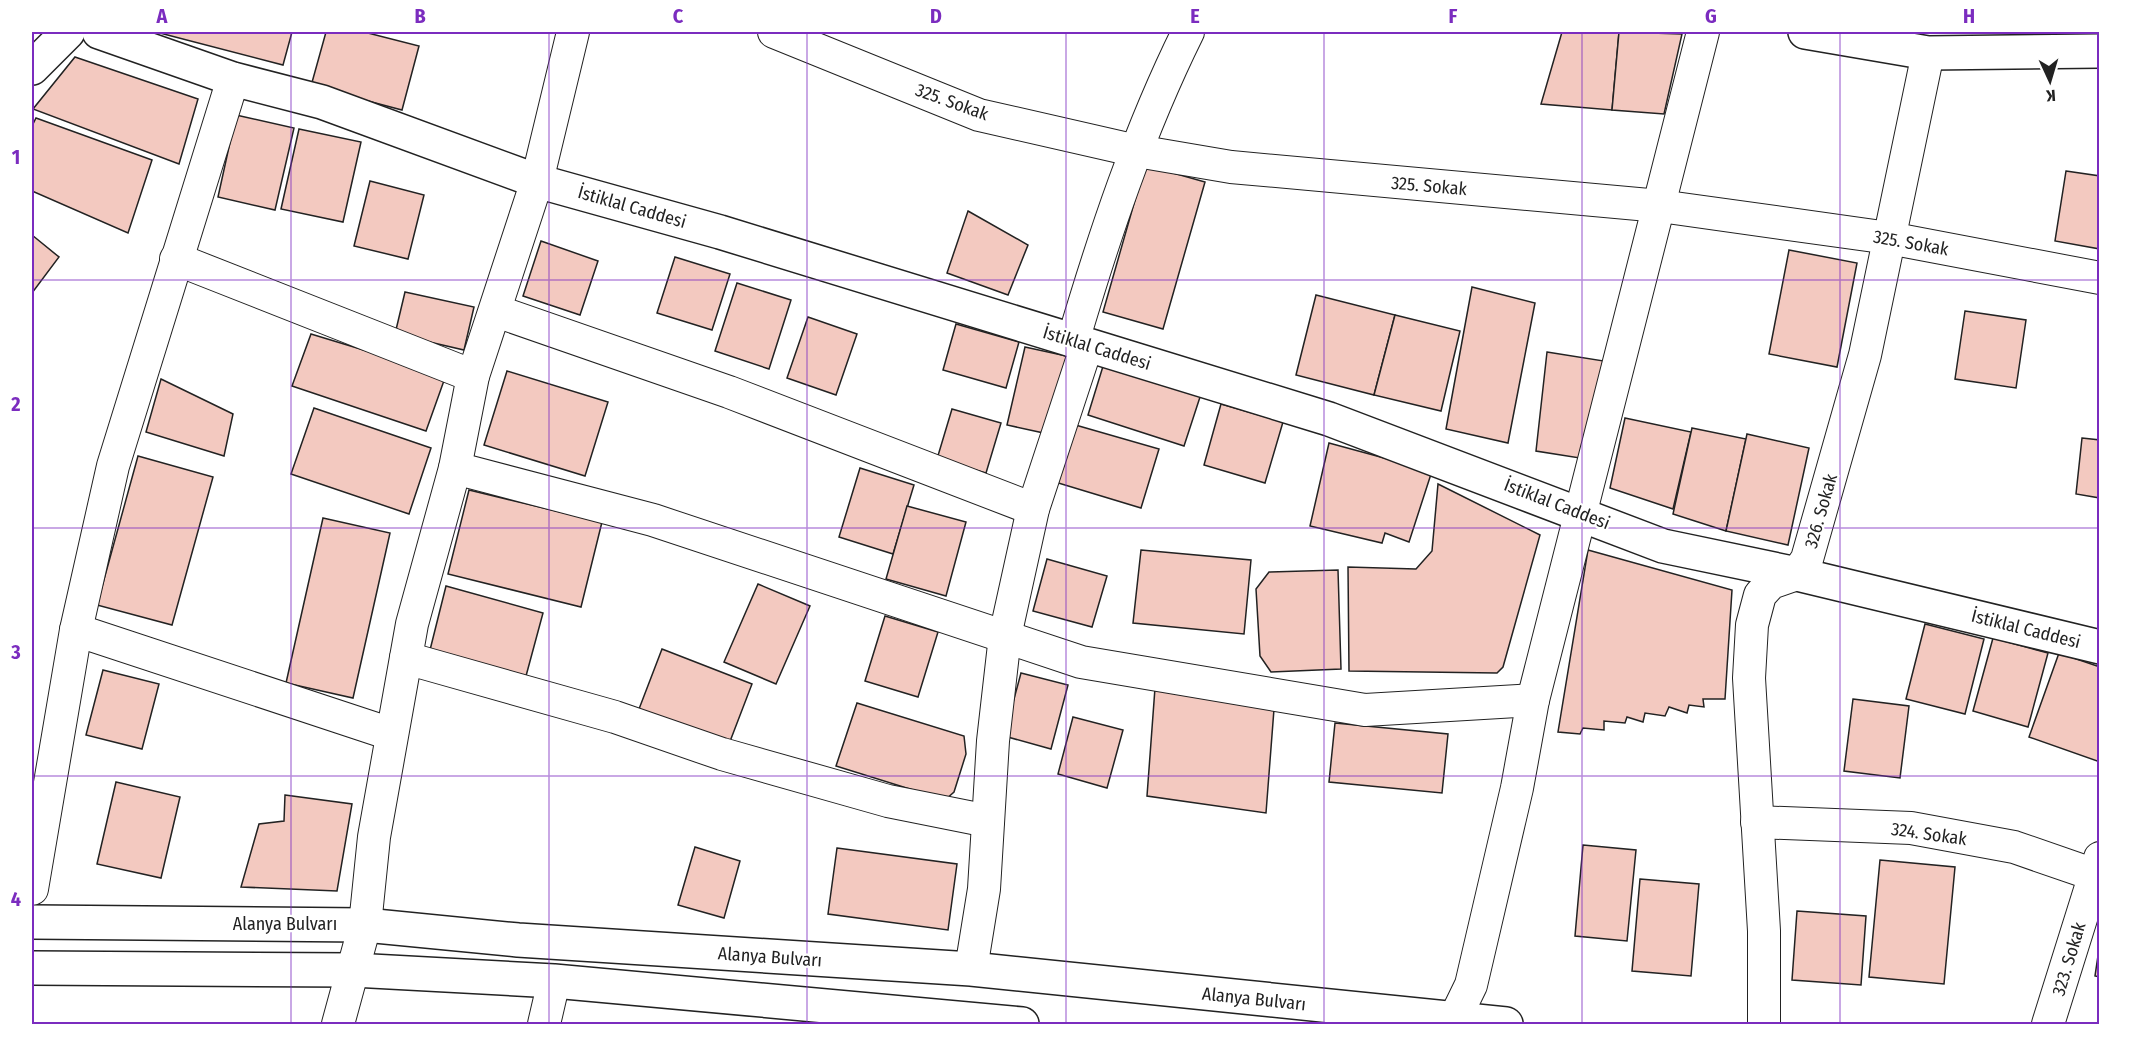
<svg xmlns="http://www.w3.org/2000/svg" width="2131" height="1056" viewBox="0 0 2131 1056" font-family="'Fira Sans Condensed',sans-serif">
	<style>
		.building { fill: #f3c9c0; stroke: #222; stroke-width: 1.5 }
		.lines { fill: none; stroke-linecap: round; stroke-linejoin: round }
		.street-casing { stroke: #222; stroke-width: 34 }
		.secondary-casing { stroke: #222; stroke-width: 36 }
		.street { stroke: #fff; stroke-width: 32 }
		.secondary { stroke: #fff; stroke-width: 33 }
		.grid { fill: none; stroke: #7b2cbf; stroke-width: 1.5; stroke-opacity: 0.55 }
		.labels { text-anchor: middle; stroke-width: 4.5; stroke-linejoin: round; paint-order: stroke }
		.street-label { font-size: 18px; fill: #222; stroke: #fff }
		.neatline { fill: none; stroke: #7b2cbf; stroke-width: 2 }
		.grid-label { font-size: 20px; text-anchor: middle; font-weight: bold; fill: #7b2cbf }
	</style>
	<rect width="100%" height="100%" fill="#fff"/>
	<g class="building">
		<path d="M156,32h136l-9,33z"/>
		<path d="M326,32h38l55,14 -17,64 -91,-24z"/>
		<path d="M1562,32h57l-7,78 -71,-6z"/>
		<path d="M1619,32l63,2 -18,80 -52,-4z"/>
		<path d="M75,57l123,42 -19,65 -146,-55z"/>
		<path d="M236,115l58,13 -19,82 -57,-13z"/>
		<path d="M36,118l116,42 -24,73 -96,-42v-65z"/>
		<path d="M299,129l62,13 -18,80 -62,-13z"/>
		<path d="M1145,165l60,17 -42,147 -60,-17z"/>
		<path d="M2066,171l34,5v73l-45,-8z"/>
		<path d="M370,181l54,14 -16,64 -54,-13z"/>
		<path d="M968,211l60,34 -20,50 -61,-22z"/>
		<path d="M32,235l27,22 -27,36z"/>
		<path d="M541,241l57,20 -18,54 -57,-19z"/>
		<path d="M1789,250l68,13 -20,104 -68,-13z"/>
		<path d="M675,257l55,17 -18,56 -55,-17z"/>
		<path d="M737,283l54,17 -22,69 -54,-18z"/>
		<path d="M1472,287l63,16 -27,140 -62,-14z"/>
		<path d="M405,292l69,15 -10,43 -69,-16z"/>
		<path d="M1316,295l79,20 -21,80 -78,-20z"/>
		<path d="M1965,311l61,9 -10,68 -61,-9z"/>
		<path d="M1395,315l65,16 -19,80 -67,-16z"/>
		<path d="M808,317l49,17 -21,61 -49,-17z"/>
		<path d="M956,324l63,18 -13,46 -63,-18z"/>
		<path d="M311,334l135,41 -20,56 -134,-45z"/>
		<path d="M1025,347l46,10 -18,78 -46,-10z"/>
		<path d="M1547,352l57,9 -18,98 -50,-8z"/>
		<path d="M1104,363l97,31 -17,52 -96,-31z"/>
		<path d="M507,371l101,31 -23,74 -101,-31z"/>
		<path d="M161,379l72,35 -9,42 -78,-24z"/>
		<path d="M1221,404l62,18 -18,61 -61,-18z"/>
		<path d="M314,408l117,40 -22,66 -118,-40z"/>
		<path d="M952,409l49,14 -15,50 -49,-14z"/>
		<path d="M1625,418l66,14 -18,77 -63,-21z"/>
		<path d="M1072,424l87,25 -18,59 -86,-26z"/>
		<path d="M1692,428l54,11 -20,92 -53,-17z"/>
		<path d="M1747,434l62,14 -21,97 -62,-14z"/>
		<path d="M2082,438l18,2v58l-24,-4z"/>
		<path d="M1329,443l103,28 -23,71 -24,-9 -3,10 -72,-17z"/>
		<path d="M138,456l75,21 -41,148 -75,-20z"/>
		<path d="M860,468l54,17 -21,69 -54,-17z"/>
		<path d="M1438,484l102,51 -37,132 -6,6 -148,-2 -1,-104 68,2 16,-18z"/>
		<path d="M469,490l133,32 -21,85 -133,-33z"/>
		<path d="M907,506l59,16 -20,74 -60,-17z"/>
		<path d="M323,518l67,15 -37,165 -67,-15z"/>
		<path d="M1141,550l110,10 -7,74 -111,-11z"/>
		<path d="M1588,550l144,40 -7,109h-22l1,8 -15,-2 -2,8 -18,-6 -4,9 -20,-3 -2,9 -16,-5 -2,6 -21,-2v9l-21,-2 -3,6 -22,-2z"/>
		<path d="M1047,559l60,17 -15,51 -59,-16z"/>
		<path d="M1338,570l3,99 -70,3 -11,-16 -4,-67 13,-17z"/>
		<path d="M758,584l52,22 -34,78 -52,-22z"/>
		<path d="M446,586l97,27 -17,63 -96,-26z"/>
		<path d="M885,616l53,16 -20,65 -53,-16z"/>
		<path d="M1925,624l59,15 -19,75 -59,-15z"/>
		<path d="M1993,638l55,15 -20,74 -55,-16z"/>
		<path d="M662,649l90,35 -23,60 -90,-35z"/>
		<path d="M2059,653l41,14v95l-71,-25z"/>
		<path d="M103,670l56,14 -17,65 -56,-14z"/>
		<path d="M1021,673l47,12 -17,64 -47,-13z"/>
		<path d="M1155,688l119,21 -8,104 -119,-17z"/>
		<path d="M1853,699l56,7 -9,72 -56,-7z"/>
		<path d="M857,703l107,33 2,18 -12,38 -9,8 -109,-34z"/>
		<path d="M1073,717l50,13 -16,58 -49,-14z"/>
		<path d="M1335,723l113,11 -6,59 -113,-11z"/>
		<path d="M116,782l64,15 -19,81 -64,-14z"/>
		<path d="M285,795l67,9 -15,87 -96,-4 18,-63 25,-3z"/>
		<path d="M1583,845l53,5 -9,91 -52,-5z"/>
		<path d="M695,847l45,14 -16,57 -46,-13z"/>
		<path d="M837,848l120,16 -9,66 -120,-16z"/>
		<path d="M1880,860l75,7 -11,117 -75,-7z"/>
		<path d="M1640,879l59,5 -8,92 -59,-5z"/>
		<path d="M1797,911l69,5 -5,69 -69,-5z"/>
		<path d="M2100,942v35l-5,-1z"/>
	</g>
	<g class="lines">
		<defs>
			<g id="street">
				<path d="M774,32l205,83 158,36 94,16 429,39 229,32 211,40"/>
				<path d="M176,259l297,117"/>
				<path d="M496,311l233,81 304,117"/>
				<path d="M1073,341c31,-105 66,-210 115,-309"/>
				<path d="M455,468l198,52 428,142 284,48 168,-10"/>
				<path d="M76,630l315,104"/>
				<path d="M406,658l209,59 107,37 166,47 100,20"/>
				<path d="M1757,822l154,6 103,19 81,28"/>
				<path d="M32,889l44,-259 37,-164 120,-387"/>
				<path d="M971,969l13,-80 9,-148 12,-105 28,-127 54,-164"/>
				<path d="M338,1024l27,-99 9,-88 38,-213 43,-156 18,-92 64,-195 36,-149"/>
				<path d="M544,1024l10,-43"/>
				<path d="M1448,1024l6,-4 17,-35 46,-197 16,-88 170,-668"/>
				<path d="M1764,1024v-93l-15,-253 3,-53 8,-30 11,-12 26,-9 10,-15 58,-204 63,-302"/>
				<path d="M2048,1024l52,-166"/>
			</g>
			<g id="secondary">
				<path d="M99,32l134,47 89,23 215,79 183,51 609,187 334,127 134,28 303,73"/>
				<path d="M1805,32l123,21 172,-2"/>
				<path d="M32,68l36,-36"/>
				<path d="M32,922l333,3 153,15 453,29 535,55"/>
				<path d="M32,968l321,2 201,11 468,43"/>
			</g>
		</defs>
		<use href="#street" class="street-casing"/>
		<use href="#secondary" class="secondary-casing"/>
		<use href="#street" class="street"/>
		<use href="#secondary" class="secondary"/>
	</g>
	<path class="grid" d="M291,32v992M549,32v992M807,32v992M1066,32v992M1324,32v992M1582,32v992M1840,32v992M32,280h2068M32,528h2068M32,776h2068"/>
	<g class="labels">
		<g class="street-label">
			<text transform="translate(952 102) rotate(20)" y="6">325. Sokak</text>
			<text transform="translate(1429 186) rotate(5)" y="6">325. Sokak</text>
			<text transform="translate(632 207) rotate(16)" y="6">İstiklal Caddesi</text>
			<text transform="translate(1911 243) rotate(10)" y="6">325. Sokak</text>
			<text transform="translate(1097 348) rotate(17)" y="6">İstiklal Caddesi</text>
			<text transform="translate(1557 504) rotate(21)" y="6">İstiklal Caddesi</text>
			<text transform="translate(1821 511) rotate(-74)" y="6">326. Sokak</text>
			<text transform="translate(2026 629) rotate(14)" y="6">İstiklal Caddesi</text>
			<text transform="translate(1929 834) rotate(8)" y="6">324. Sokak</text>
			<text x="285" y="930">Alanya Bulvarı</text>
			<text transform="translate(770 957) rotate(4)" y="6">Alanya Bulvarı</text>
			<text transform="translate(2069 959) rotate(-73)" y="6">323. Sokak</text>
			<text transform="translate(1254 999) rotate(6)" y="6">Alanya Bulvarı</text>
		</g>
	</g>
	<rect width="2131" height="1056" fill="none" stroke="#ffffff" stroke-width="66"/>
	<g transform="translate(2050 81) rotate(176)" stroke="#ffffff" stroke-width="4.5" paint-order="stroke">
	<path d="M0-4.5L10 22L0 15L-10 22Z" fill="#222222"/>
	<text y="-9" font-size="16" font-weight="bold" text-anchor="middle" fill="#222222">K</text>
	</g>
	<rect x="33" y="33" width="2065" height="990" class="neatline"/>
	<g class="grid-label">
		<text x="162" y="23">A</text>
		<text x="420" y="23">B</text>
		<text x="678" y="23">C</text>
		<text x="936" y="23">D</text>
		<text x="1195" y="23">E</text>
		<text x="1453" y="23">F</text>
		<text x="1711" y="23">G</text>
		<text x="1969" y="23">H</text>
		<text x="16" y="164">1</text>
		<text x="16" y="411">2</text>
		<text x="16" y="659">3</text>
		<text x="16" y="906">4</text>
	</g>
</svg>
